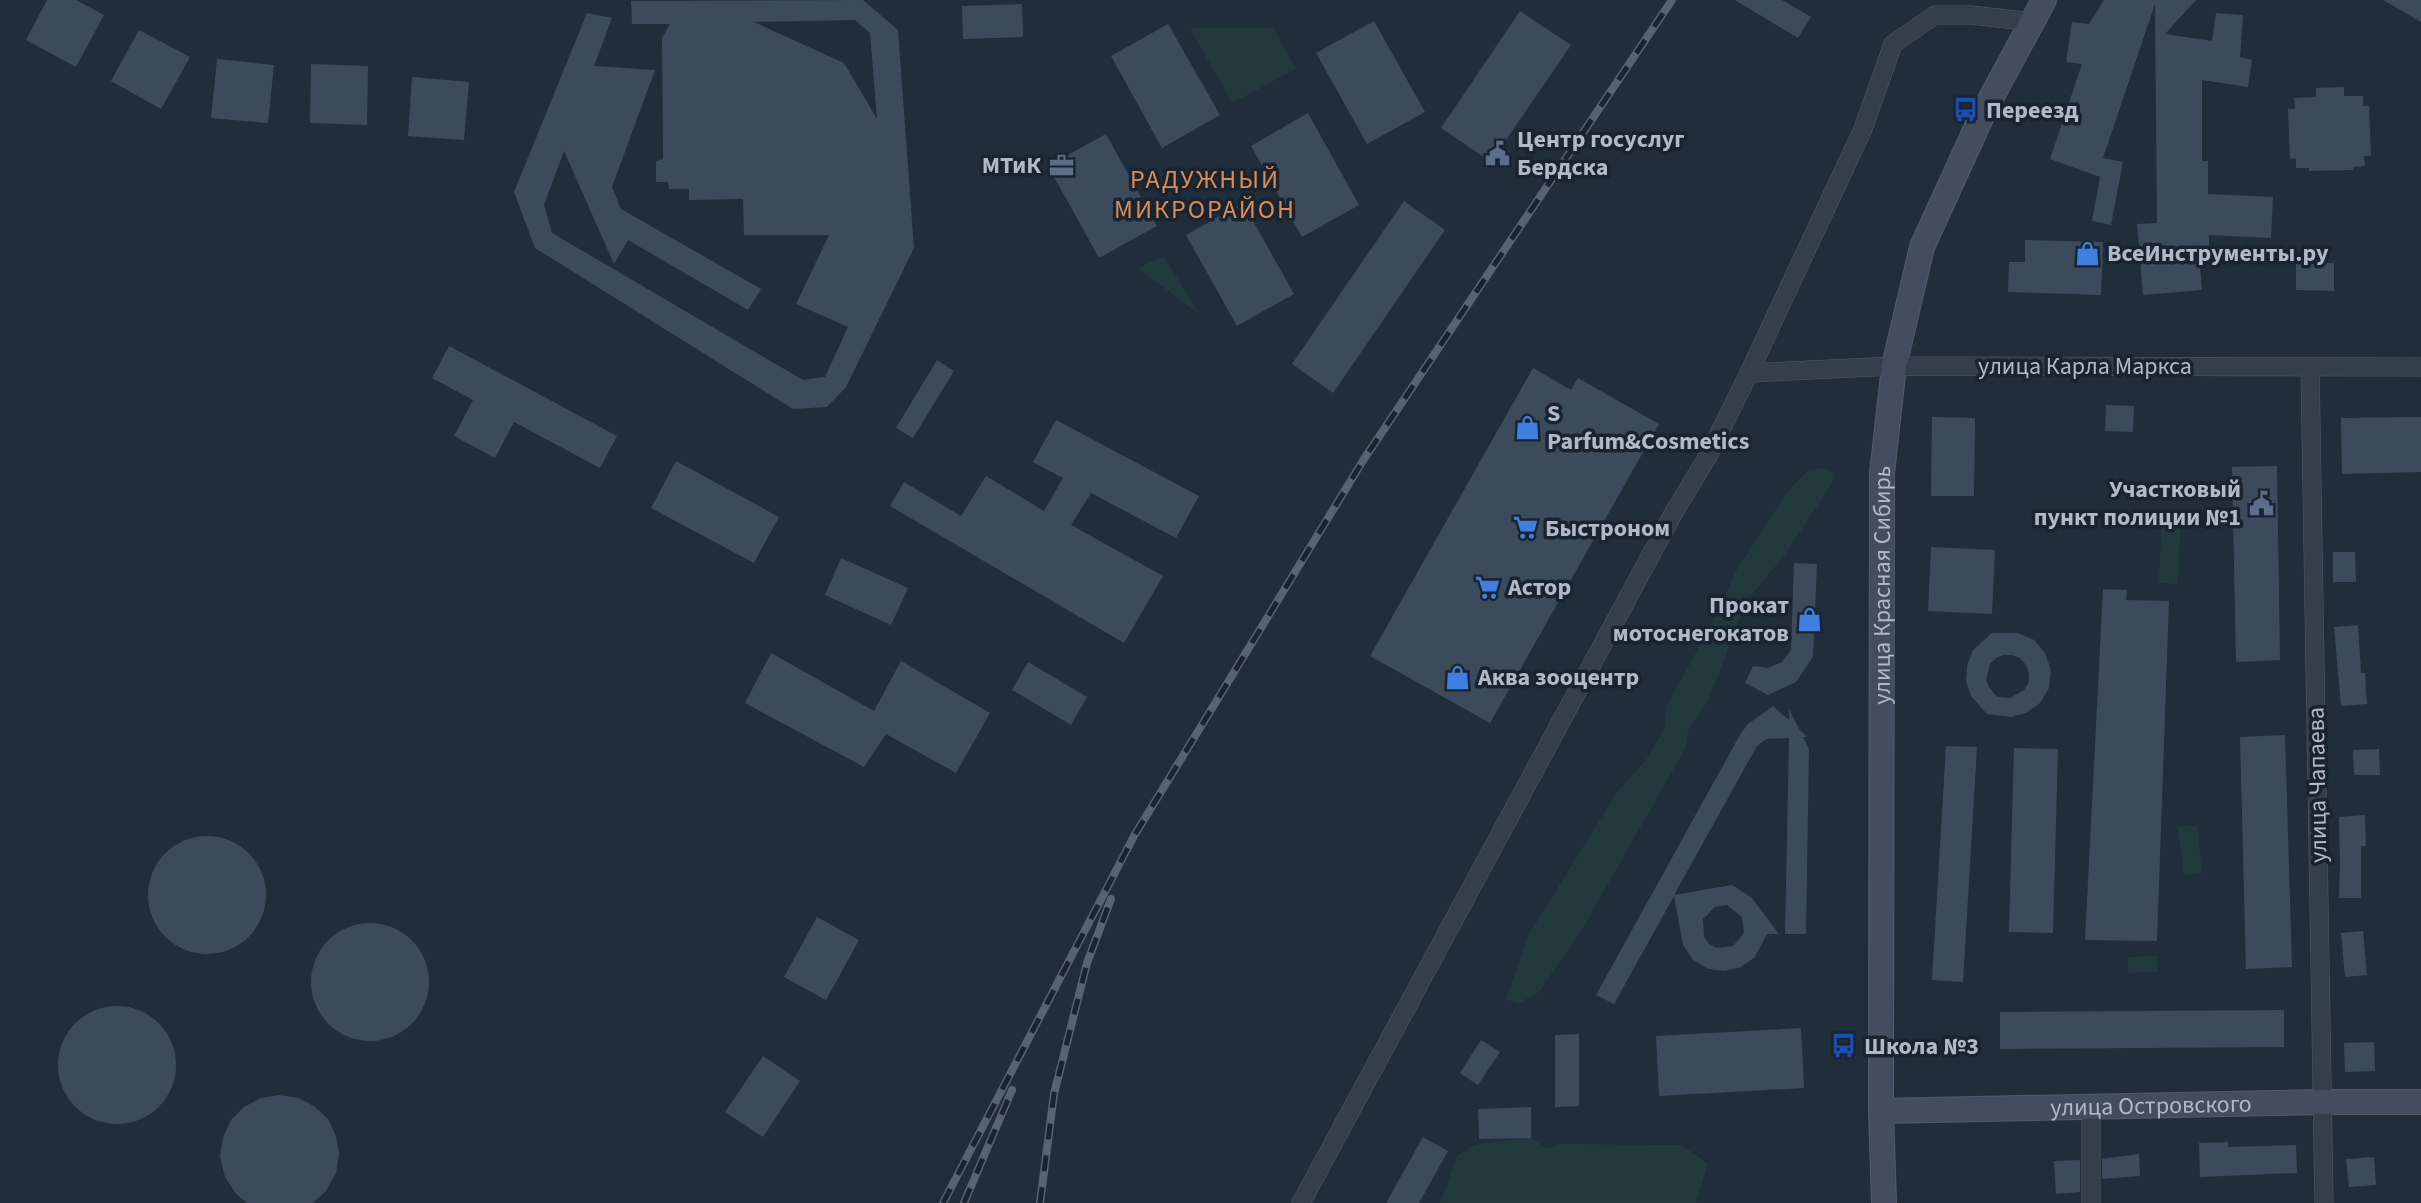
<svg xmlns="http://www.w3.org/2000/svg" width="2421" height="1203" viewBox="0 0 2421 1203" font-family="'Source Sans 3',sans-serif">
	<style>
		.green { fill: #223a3c }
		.building { fill: #3c4b5b; fill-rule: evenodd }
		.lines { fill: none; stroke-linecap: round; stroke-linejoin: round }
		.street-casing { stroke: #525c69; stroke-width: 19 }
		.secondary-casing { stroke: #525c69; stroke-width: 26 }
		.street { stroke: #343f4c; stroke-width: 18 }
		.secondary { stroke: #424e5f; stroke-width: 24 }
		.rail-casing { stroke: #566373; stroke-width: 8 }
		.rail { stroke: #1a2430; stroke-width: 5; stroke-dasharray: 16; stroke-linecap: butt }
		.labels { text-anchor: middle; stroke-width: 7; stroke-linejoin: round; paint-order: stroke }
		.poi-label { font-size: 24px; font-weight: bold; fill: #afb9c8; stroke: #1a2430; text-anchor: start }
		.street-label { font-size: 24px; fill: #afb9c8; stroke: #1a2430 }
		.neighbourhood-label { font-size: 26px; letter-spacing: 2px; fill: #da8c58; stroke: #1a2430 }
	</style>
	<rect width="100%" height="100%" fill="#202d3b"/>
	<g class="green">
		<path d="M1190,28h84l22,41 -64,34z"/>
		<path d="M1164,256l35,58 -61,-46z"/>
		<path d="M1823,468l10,5 -1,11 -48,72 -38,46 -37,97 -21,32 -3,18 -104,182 -42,61 -21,12 -12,-5 22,-63 89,-144 28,-31 19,-31 2,-23 56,-102 12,-31 53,-82 22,-22z"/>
		<path d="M2162,510l19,1 -3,73 -19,-1z"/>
		<path d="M2197,825l5,48 -18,2 -6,-48z"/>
		<path d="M2157,956l1,16 -30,1v-16z"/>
		<path d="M1531,1137l15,12 14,-5 121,1 27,18 -12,40h-256l17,-47 17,-11z"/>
	</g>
	<g class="building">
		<path d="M47,0h29l28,15 -28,52 -50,-27z"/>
		<path d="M863,0l35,30 16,218 -68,139 -19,20 -34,2 -258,-161 -21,-56 73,-179 25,5 -18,48 61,4 -43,117 9,22 140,80 -13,21 -120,-70 -14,24 -50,-113 -20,54 8,28 251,147 22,-3 23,-50 -52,-23 33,-69h-85l-1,-36 -54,1v-11h-20l-1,-7h-12v-21l7,-2 -1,-121 8,-14h-38l-1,-23zM855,20l15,13 7,86 -33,-56 -90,-41z"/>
		<path d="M1735,0h47l29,17 -13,21z"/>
		<path d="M2104,0h92l-31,34 47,7 4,-28 27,2 -3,42 12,3 -4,27 -46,-7v81h6v33l65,3 -2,41 -62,-3v18h-10l3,37 -59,5 -6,-71 20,-1 -2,-219 -52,154 20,4 -12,63 -19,-4 8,-44 -50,-18 32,-95 -16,-2 6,-40 17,2z"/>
		<path d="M2383,0h38v22z"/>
		<path d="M1022,4l1,33 -60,2 -1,-33z"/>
		<path d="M1520,11l51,34 -80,117 -50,-34z"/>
		<path d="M1374,21l51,91 -58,32 -51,-91z"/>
		<path d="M1168,24l52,91 -58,33 -51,-92z"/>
		<path d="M139,30l51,27 -29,52 -50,-28z"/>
		<path d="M217,59l57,6 -6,58 -57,-5z"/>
		<path d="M311,64l57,2 -1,59 -57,-2z"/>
		<path d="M412,77l57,5 -5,58 -56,-4z"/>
		<path d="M2344,87v9h19v10h6l2,50h-7l1,10 -12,1v3l-44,1v-3h-13v-10l-6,1 -2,-50h7l-1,-11 22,-1v-9z"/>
		<path d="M1308,113l51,92 -57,32 -51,-91z"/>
		<path d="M1106,134l51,92 -58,32 -51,-92z"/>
		<path d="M1404,201l41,29 -112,163 -41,-29z"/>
		<path d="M1243,203l51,91 -57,32 -51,-91z"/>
		<path d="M2025,240l78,2 -2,53 -93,-3 1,-30h16z"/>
		<path d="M2296,263h38v28l-38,-1z"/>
		<path d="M449,346l168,90 -17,32 -86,-46 -19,36 -41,-22 19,-36 -41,-22z"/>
		<path d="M937,360l17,11 -41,67 -17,-10z"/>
		<path d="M1533,368l38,22 7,-12 81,46 -169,299 -120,-67z"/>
		<path d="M2106,405l28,1 -1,26 -28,-1z"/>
		<path d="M1932,417l43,1 -1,78h-43z"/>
		<path d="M2421,417v55l-79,2 -1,-56z"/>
		<path d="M1056,420l143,76 -23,42 -85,-45 -20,32 92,51 -39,67 -234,-137 14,-24 57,34 25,-40 58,35 19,-33 -30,-16z"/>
		<path d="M676,461l103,56 -25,46 -103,-55z"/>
		<path d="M2277,466l3,194 -44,2 -4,-195z"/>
		<path d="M1931,547l64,3 -3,64 -64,-3z"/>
		<path d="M2333,552h22l1,30h-23z"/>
		<path d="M841,558l67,30 -17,37 -66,-30z"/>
		<path d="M1794,563l23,1 -4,93 -17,25 -28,13 -23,-12 8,-17 15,2 14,-6 9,-12z"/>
		<path d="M2103,589l24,1 -1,10 43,1 -12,340 -72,-1z"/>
		<path d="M2358,625l3,48h4l2,31 -26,2 -7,-79z"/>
		<path d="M1992,633h26l16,7 11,13 6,17 -2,18 -9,15 -14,10 -15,4 -24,-3 -16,-18 -5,-15 1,-15 6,-16zM2003,655h9l8,3 6,7 3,8v9l-5,8 -14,8 -13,-1 -8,-10 -3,-7 4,-16 6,-6z"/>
		<path d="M771,653l103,58 27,-50 89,52 -34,60 -70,-39 -22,33 -119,-64z"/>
		<path d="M1028,662l59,35 -16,28 -59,-35z"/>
		<path d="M1773,706l16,14v-11l10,20 8,8h-4l6,12 -3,185h-21l4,-196 -23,1 -9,7 -83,149 58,-10 20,13 27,36h-12l-12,23 -14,10 -16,4 -17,-2 -15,-9 -10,-15 -9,-49 -60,108 -18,-9 145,-262 7,-9zM1727,905l15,12 2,16 -11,13 -16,2 -8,-4 -5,-7 -1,-18 12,-12z"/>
		<path d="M2285,735l7,232 -46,2 -6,-232z"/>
		<path d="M1946,746l31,1 -14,235 -31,-2z"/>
		<path d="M2014,748l44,1 -5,184 -44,-1z"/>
		<path d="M2379,749l1,26h-26l-1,-25z"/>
		<path d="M2365,815l1,31h-5v52h-22l1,-34 -1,-47z"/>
		<circle cx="207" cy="895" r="59"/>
		<path d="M817,917l42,23 -33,60 -42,-23z"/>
		<circle cx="370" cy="982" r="59"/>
		<path d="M2363,931l4,44 -22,2 -4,-44z"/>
		<circle cx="117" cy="1065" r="59"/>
		<path d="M2284,1010v37l-284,2v-37z"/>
		<path d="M1801,1028l3,60 -145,8 -3,-60z"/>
		<path d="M1579,1034v72l-24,1v-72z"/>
		<path d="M1481,1040l19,12 -22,33 -18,-12z"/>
		<path d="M2374,1042l1,29 -30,1 -1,-29z"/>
		<path d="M763,1056l37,25 -37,56 -38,-25z"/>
		<path d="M279,1095l19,3 16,8 14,13 8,17 3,18 -3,19 -10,18 -13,12h-66l-11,-9 -11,-17 -5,-20 3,-20 8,-17 13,-13 17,-9z"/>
		<path d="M1531,1107v31l-52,1 -1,-30z"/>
		<path d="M1423,1137l25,14 -29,52h-33z"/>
		<path d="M2228,1142v5l68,-2 1,28 -97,4 -1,-34z"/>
		<path d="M2139,1154l1,22 -38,3v-20z"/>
		<path d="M2374,1157l2,28 -27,2 -3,-28z"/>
		<path d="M2080,1160v32l-24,2 -2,-33z"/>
	</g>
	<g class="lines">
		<defs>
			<g id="street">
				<path d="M2310,367l14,836"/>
				<path d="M1749,373l145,-7 527,1"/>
				<path d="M2091,1107v96"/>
				<path d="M1301,1203l372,-689 35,-58 41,-83 114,-244 30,-85 42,-29h36l63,7"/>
			</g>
			<g id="secondary">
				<path id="s1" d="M1881,1111l441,-9h99"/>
				<path id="s2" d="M1884,1203l-3,-92 1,-638 12,-107 28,-119 63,-138 59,-109"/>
			</g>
		</defs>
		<use href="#street" class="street-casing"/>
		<use href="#secondary" class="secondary-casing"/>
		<use href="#street" class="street"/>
		<use href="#secondary" class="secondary"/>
		<defs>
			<g id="rail">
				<path d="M943,1203l191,-367 80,-131 150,-246 308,-459"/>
				<path d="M964,1203l48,-113"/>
				<path d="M1040,1203l14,-109 33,-131 24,-64"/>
			</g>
		</defs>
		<use href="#rail" class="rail-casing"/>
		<use href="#rail" class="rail"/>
	</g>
	<defs>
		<symbol id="bus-bare" viewBox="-9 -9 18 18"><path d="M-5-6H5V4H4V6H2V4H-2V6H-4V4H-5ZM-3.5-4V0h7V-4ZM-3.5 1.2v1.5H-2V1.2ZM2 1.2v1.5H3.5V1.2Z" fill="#1a4fb4" stroke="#1a2430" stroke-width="2.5" paint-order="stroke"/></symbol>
		<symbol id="civic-bare" viewBox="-9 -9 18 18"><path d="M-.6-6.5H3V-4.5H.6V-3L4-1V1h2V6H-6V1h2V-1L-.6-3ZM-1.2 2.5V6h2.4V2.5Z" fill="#5c6f8a" stroke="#1a2430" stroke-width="2.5" paint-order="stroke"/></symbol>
		<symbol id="office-bare" viewBox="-9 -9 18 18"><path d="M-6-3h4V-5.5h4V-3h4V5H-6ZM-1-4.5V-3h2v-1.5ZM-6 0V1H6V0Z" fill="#5c6f8a" stroke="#1a2430" stroke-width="2.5" paint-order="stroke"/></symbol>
		<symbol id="shop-bare" viewBox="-9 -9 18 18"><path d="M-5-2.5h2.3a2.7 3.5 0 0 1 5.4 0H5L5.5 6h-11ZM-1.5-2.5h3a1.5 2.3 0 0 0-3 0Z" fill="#3f7fe0" stroke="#1a2430" stroke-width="2.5" paint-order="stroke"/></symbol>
		<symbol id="supermarket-bare" viewBox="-9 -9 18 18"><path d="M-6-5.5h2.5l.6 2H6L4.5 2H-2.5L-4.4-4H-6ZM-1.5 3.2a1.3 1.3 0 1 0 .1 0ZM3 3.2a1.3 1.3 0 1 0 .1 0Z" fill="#3f7fe0" stroke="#1a2430" stroke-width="2.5" paint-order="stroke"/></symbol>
	</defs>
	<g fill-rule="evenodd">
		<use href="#bus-bare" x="1948" y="92" width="35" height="35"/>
		<use href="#civic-bare" x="1480" y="136" width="35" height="35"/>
		<use href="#office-bare" x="1044" y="148" width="35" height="35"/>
		<use href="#shop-bare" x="2070" y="236" width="35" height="35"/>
		<use href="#shop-bare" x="1510" y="410" width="35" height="35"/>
		<use href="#civic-bare" x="2244" y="486" width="35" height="35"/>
		<use href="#supermarket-bare" x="1508" y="510" width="35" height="35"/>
		<use href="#supermarket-bare" x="1470" y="570" width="35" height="35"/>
		<use href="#shop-bare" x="1792" y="602" width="35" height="35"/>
		<use href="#shop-bare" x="1440" y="660" width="35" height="35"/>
		<use href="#bus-bare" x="1826" y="1028" width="35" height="35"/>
	</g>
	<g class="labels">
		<g class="poi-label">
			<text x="1986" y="118">Переезд</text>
			<text x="1517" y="147">Центр госуслуг<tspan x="1517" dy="28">Бердска</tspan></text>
			<text x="1041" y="173" text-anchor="end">МТиК</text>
			<text x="2107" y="261">ВсеИнструменты.ру</text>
			<text x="1547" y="421">S<tspan x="1547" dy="28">Parfum&amp;Cosmetics</tspan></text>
			<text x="2241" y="497" text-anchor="end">Участковый<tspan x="2241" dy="28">пункт полиции №1</tspan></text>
			<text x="1545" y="536">Быстроном</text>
			<text x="1508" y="595">Астор</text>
			<text x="1789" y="613" text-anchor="end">Прокат<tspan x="1789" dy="28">мотоснегокатов</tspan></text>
			<text x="1478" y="685">Аква зооцентр</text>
			<text x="1864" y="1054">Школа №3</text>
		</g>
		<g class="street-label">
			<text x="2085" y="374">улица Карла Маркса</text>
			<text dy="8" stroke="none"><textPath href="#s2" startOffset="618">улица Красная Сибирь</textPath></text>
			<text transform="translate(2317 785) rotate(-91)" y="8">улица Чапаева</text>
			<text dy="8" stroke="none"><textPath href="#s1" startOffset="270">улица Островского</textPath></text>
		</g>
		<g class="neighbourhood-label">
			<text x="1205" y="188">РАДУЖНЫЙ<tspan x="1205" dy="30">МИКРОРАЙОН</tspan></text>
		</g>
	</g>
</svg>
